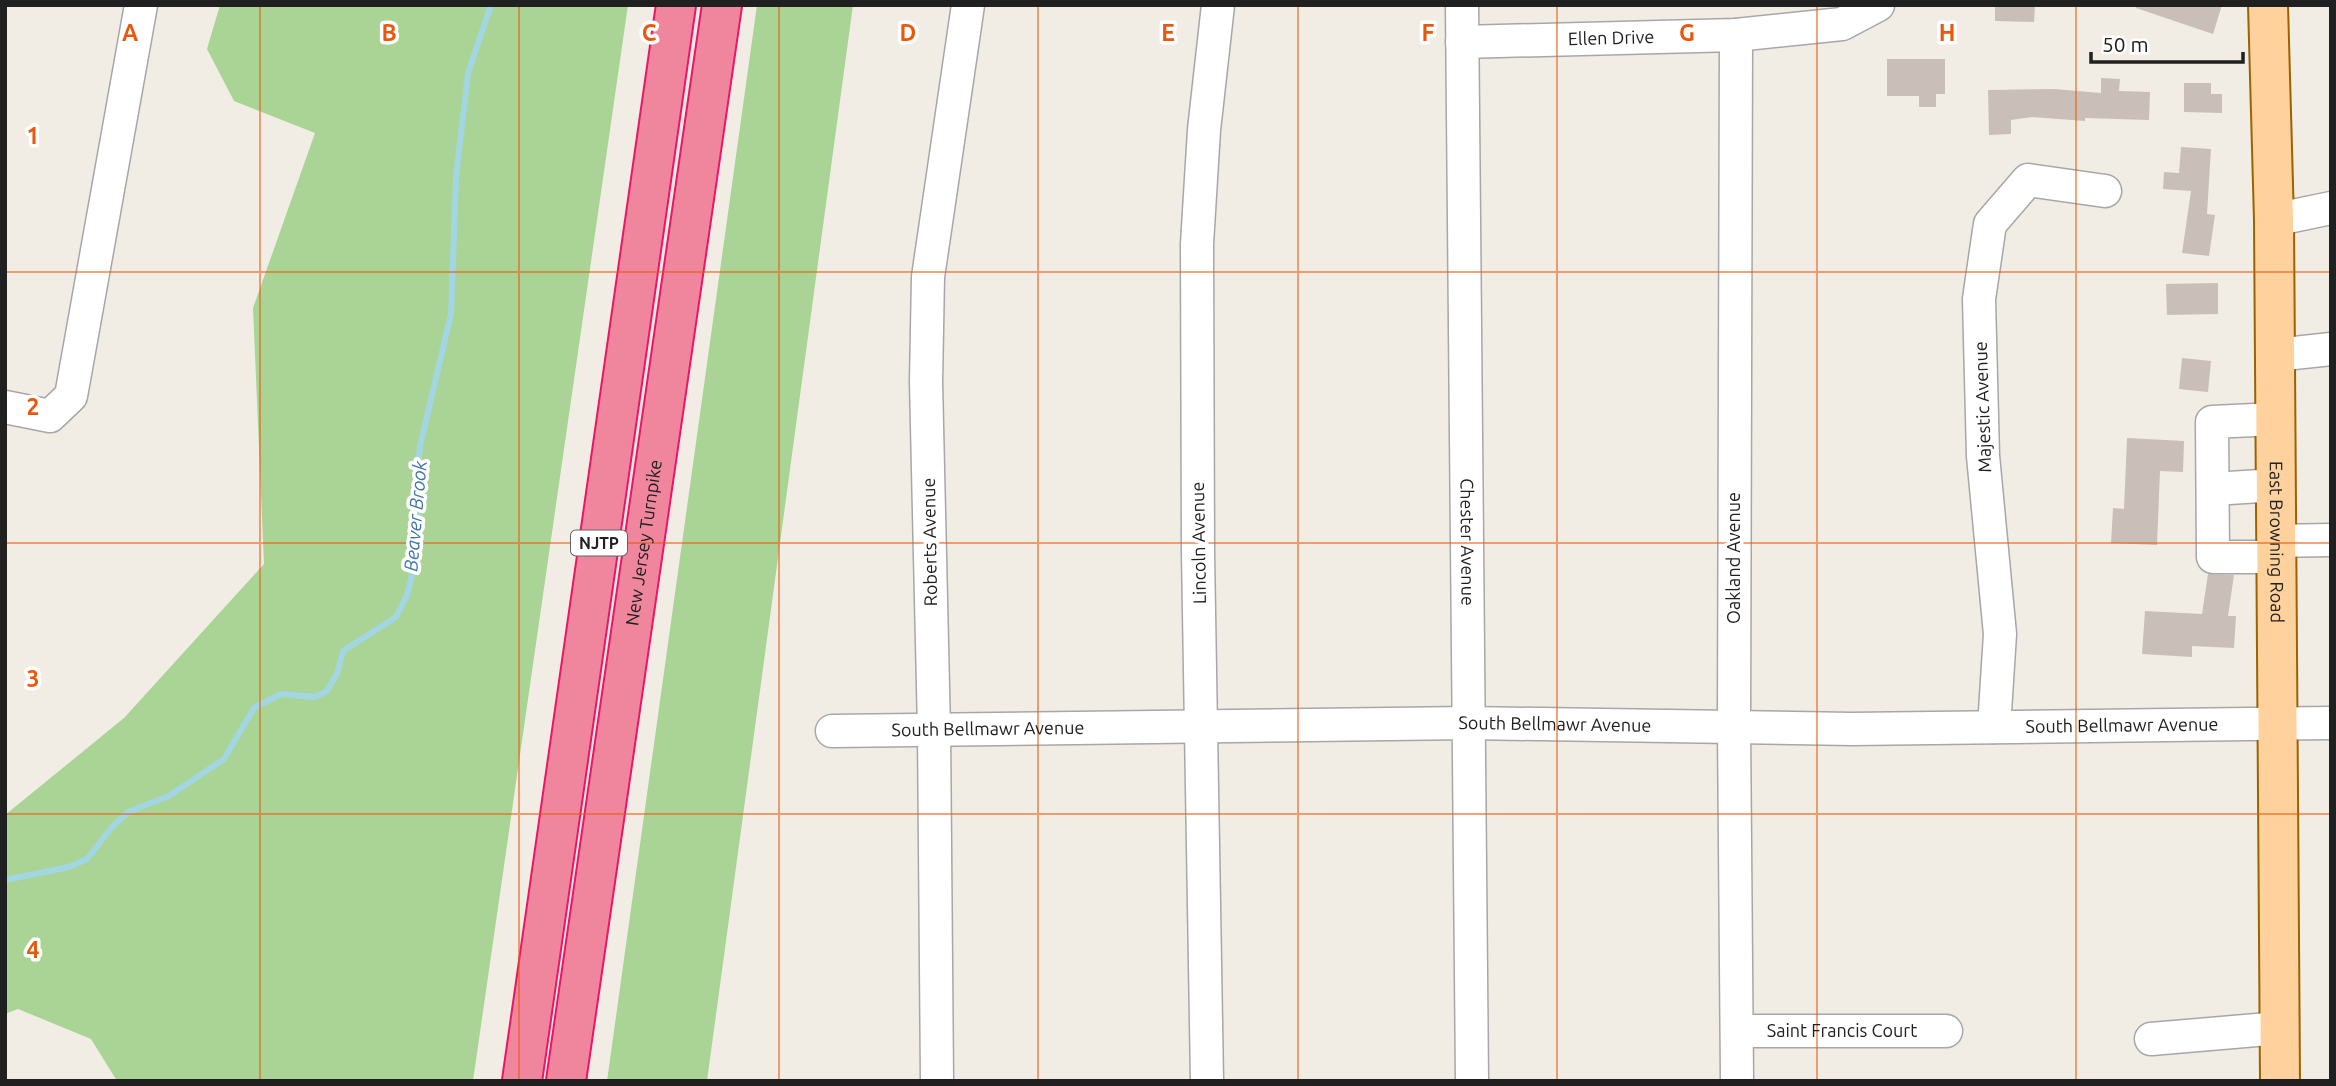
<svg xmlns="http://www.w3.org/2000/svg" width="2336" height="1086" viewBox="0 0 2336 1086" font-family="Ubuntu,sans-serif">
	<style>
		.forest { fill: #aad496 }
		.lines { fill: none; stroke-linecap: round; stroke-linejoin: round }
		.stream { stroke: #a2d6e2; stroke-width: 6 }
		.building { fill: #c9bfb8 }
		.minor-casing { stroke: #a7a7a7; stroke-width: 35 }
		.major-casing { stroke: #9b6300; stroke-width: 42 }
		.highway-casing { stroke: #eb1666; stroke-width: 42 }
		.minor { stroke: #fff; stroke-width: 32 }
		.major { stroke: #ffd19c; stroke-width: 38 }
		.highway { stroke: #ef869d; stroke-width: 38 }
		.grid { fill: none; stroke: #e8590c; stroke-width: 2; stroke-opacity: 0.55 }
		.labels { text-anchor: middle; stroke-width: 7; stroke-linejoin: round; paint-order: stroke }
		.shield { fill: #fff; stroke: #636363; stroke-width: 2 }
		.shield-label { font-size: 16px; font-weight: bold; fill: #202020 }
		.street-label { font-size: 18px; fill: #202020; stroke: #fff }
		.water-label { font-size: 19px; font-style: italic; fill: #3e76a7; stroke: #fff }
		.grid-label { font-size: 23px; text-anchor: middle; font-weight: bold; fill: #e8590c; stroke: #fff; stroke-width: 7; stroke-linejoin: round; paint-order: stroke }
	</style>
	<rect width="100%" height="100%" fill="#f1ede5"/>
	<g class="forest">
		<path d="M220,5h408l-155,1076h-356l-26,-42 -73,-30 -13,5v-199l119,-97 140,-154 -11,-256 62,-175 -81,-32 -27,-52z"/>
		<path d="M757,5h96l-146,1076h-100z"/>
	</g>
	<g class="lines">
		<path class="stream" d="M5,880l64,-13 18,-8 25,-32 16,-15 41,-16 55,-37 30,-51 27,-14 33,3 12,-5 11,-18 6,-23 53,-34 11,-22 6,-24 5,-44 -1,-51 3,-30 31,-132 5,-137 12,-104 23,-68"/>
	</g>
	<g class="building">
		<path d="M1995,5h40l-1,17 -39,-1z"/>
		<path d="M2137,5h85l-9,29 -77,-26z"/>
		<path d="M1887,59h58v35h-9v13h-17v-11h-32z"/>
		<path d="M2101,78l19,1 -1,12 31,1 -1,28 -64,-2v3l-53,-4 -21,3v14l-22,1 -1,-45 66,-1 47,4z"/>
		<path d="M2184,83h27v11h11v19l-38,-1z"/>
		<path d="M2181,147l30,2 -4,65 8,1 -6,41 -27,-3 9,-62 -28,-2 1,-17 15,1z"/>
		<path d="M2218,283v31l-51,1 -1,-31z"/>
		<path d="M2182,358l29,3 -3,31 -29,-3z"/>
		<path d="M2127,438l57,3 -1,31 -23,-1 -3,74 -46,-2 2,-35 11,1z"/>
		<path d="M2208,574l26,1 -6,41h8l-2,32 -42,-2v11l-50,-3 3,-43 57,3z"/>
	</g>
	<g class="lines">
		<defs>
			<g id="minor">
				<path id="s1" d="M1462,5l10,1076"/>
				<path d="M1736,35l-2,691 3,355"/>
				<path id="s2" d="M1462,42l274,-7 106,-11 36,-19"/>
				<path d="M2274,220l57,-12"/>
				<path d="M2275,355l56,-6"/>
				<path d="M5,407l45,9 21,-20 70,-391"/>
				<path d="M2276,419l-64,3 1,135h64"/>
				<path d="M2213,489l63,-4"/>
				<path d="M2277,541l54,-1"/>
				<path d="M1994,727l6,-93 -17,-178 -4,-157 11,-75 38,-44 77,11"/>
				<path id="s3" d="M832,731l637,-8 383,6 479,-6"/>
				<path id="s4" d="M1737,1031h209"/>
				<path d="M2151,1039l129,-11"/>
				<path d="M937,1081l-3,-351 -8,-348 2,-105 40,-272"/>
				<path d="M1207,1081l-9,-528 -1,-309 7,-114 14,-125"/>
			</g>
			<g id="major">
				<path id="s5" d="M2268,5l6,215 6,861"/>
			</g>
			<g id="highway">
				<path d="M522,1081l154,-1076"/>
				<path id="s6" d="M566,1081l156,-1076"/>
			</g>
		</defs>
		<use href="#minor" class="minor-casing"/>
		<use href="#major" class="major-casing"/>
		<use href="#highway" class="highway-casing"/>
		<use href="#minor" class="minor"/>
		<use href="#major" class="major"/>
		<use href="#highway" class="highway"/>
	</g>
	<path class="grid" d="M260,5v1076M519,5v1076M779,5v1076M1038,5v1076M1298,5v1076M1557,5v1076M1817,5v1076M2076,5v1076M5,272h2326M5,543h2326M5,814h2326"/>
	<g class="labels">
		<rect class="shield" x="571" y="530.5" width="56" height="25" rx="5"/>
		<g class="shield-label">
			<text x="599" y="549">NJTP</text>
		</g>
		<g class="street-label">
			<text dy="6" stroke="none"><textPath href="#s2" startOffset="149">Ellen Drive</textPath></text>
			<text transform="translate(1983 407) rotate(-92)" y="6">Majestic Avenue</text>
			<text transform="translate(930 542) rotate(-91)" y="6">Roberts Avenue</text>
			<text dy="6" stroke="none"><textPath href="#s6" startOffset="544">New Jersey Turnpike</textPath></text>
			<text transform="translate(1199 543) rotate(-91)" y="6">Lincoln Avenue</text>
			<text dy="6" stroke="none"><textPath href="#s1" startOffset="537">Chester Avenue</textPath></text>
			<text dy="6" stroke="none"><textPath href="#s5" startOffset="537">East Browning Road</textPath></text>
			<text transform="translate(1734 558) rotate(-90)" y="6">Oakland Avenue</text>
			<text dy="6" stroke="none"><textPath href="#s3" startOffset="723">South Bellmawr Avenue</textPath></text>
			<text dy="6" stroke="none"><textPath href="#s3" startOffset="1290">South Bellmawr Avenue</textPath></text>
			<text dy="6" stroke="none"><textPath href="#s3" startOffset="156">South Bellmawr Avenue</textPath></text>
			<text dy="6" stroke="none"><textPath href="#s4" startOffset="105">Saint Francis Court</textPath></text>
		</g>
		<g class="water-label">
			<text transform="translate(415 516) rotate(-85)" y="7">Beaver Brook</text>
		</g>
	</g>
	<g class="grid-label">
		<text x="130" y="41">A</text>
		<text x="389" y="41">B</text>
		<text x="649" y="41">C</text>
		<text x="908" y="41">D</text>
		<text x="1168" y="41">E</text>
		<text x="1428" y="41">F</text>
		<text x="1687" y="41">G</text>
		<text x="1947" y="41">H</text>
		<text x="33" y="144">1</text>
		<text x="33" y="415">2</text>
		<text x="33" y="687">3</text>
		<text x="33" y="958">4</text>
	</g>
	<rect width="2336" height="1086" fill="none" stroke="#202020" stroke-width="14"/>
	<path d="M2091 52v10h152v-10" fill="none" stroke="#202020" stroke-width="3.5"/>
	<text x="2102" y="52" font-size="21" fill="#202020" stroke="#ffffff" stroke-width="5" paint-order="stroke">50 m</text>
</svg>
